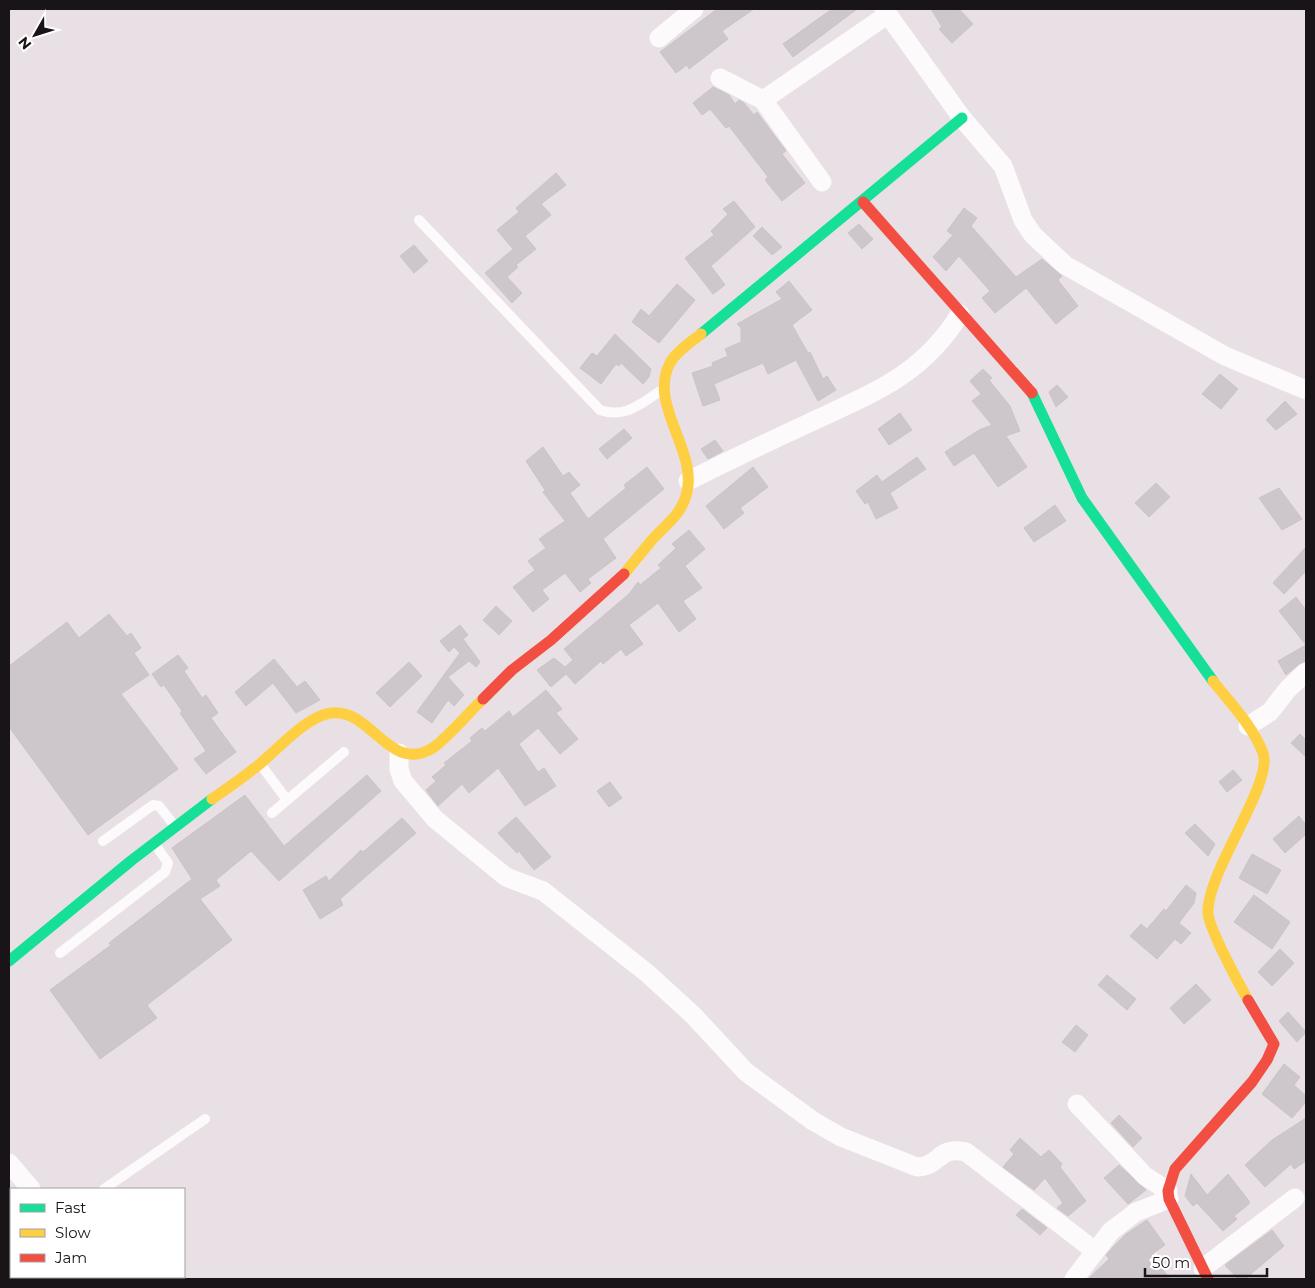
<svg xmlns="http://www.w3.org/2000/svg" width="1315" height="1288" viewBox="0 0 1315 1288" font-family="Montserrat,sans-serif">
	<style>
		.building { fill: #cdc7cb; stroke: #cac3c7 }
		.lines { fill: none; stroke-linecap: round; stroke-linejoin: round }
		.lane { stroke: #fcfafb; stroke-width: 10 }
		.street { stroke: #fcfafb; stroke-width: 19 }
		.fast { stroke: #16e098; stroke-width: 11 }
		.slow { stroke: #ffcf43; stroke-width: 11 }
		.jam { stroke: #f24e42; stroke-width: 11 }
	</style>
	<rect width="100%" height="100%" fill="#e8e0e5"/>
	<g class="building">
		<path d="M717,9h37l-32,22 6,8 -39,30 -2,-4 -11,8 -16,-21z"/>
		<path d="M832,9h25l-64,48 -10,-13z"/>
		<path d="M931,9h28l14,15 -21,19 -13,-14 3,-2z"/>
		<path d="M713,87l16,8 6,9 4,-4 5,3 10,12 3,-3 29,39 -4,3 23,29 -23,18 -17,-21 3,-3 -39,-51 -3,2 -16,-19 -8,6 -9,-12z"/>
		<path d="M556,173l10,12 -25,19 10,11 -26,21 11,13 -20,16 2,2 -11,10 15,16 -10,10 -27,-30 28,-24 -16,-19 22,-18 -3,-4z"/>
		<path d="M734,201l21,26 -44,39 14,19 -12,9 -28,-36 29,-23 -3,-4 17,-17 -5,-5z"/>
		<path d="M964,208l13,10 -6,8 45,51 26,-18 20,17 -4,4 20,26 -22,18 -30,-36 -31,25 -13,-15 8,-7 -31,-35 -13,15 -13,-14 20,-22 -6,-4z"/>
		<path d="M859,224l14,15 -11,10 -14,-16z"/>
		<path d="M762,227l20,20 -10,8 -19,-19z"/>
		<path d="M414,245l14,16 -14,12 -14,-17z"/>
		<path d="M789,281l23,29 -20,15 16,28 2,-1 13,27 4,-3 9,14 -18,11 -22,-41 -28,14 -5,-11 -49,21 6,16 -17,6 -11,-33 21,-7 -1,-3 16,-7 -3,-7 16,-7v-14l-4,-4 45,-25 -6,-7z"/>
		<path d="M677,284l18,16 -36,43 -27,-21 9,-13 8,7z"/>
		<path d="M615,334l36,35 -2,8 -6,7 -22,-21 -2,3 -3,-2 -15,20 -21,-16 12,-15 5,3z"/>
		<path d="M983,369l9,9 -3,2 21,26 10,25 -14,5 21,31 -29,20 -24,-34 -20,13 -9,-14 34,-22 13,-5 -20,-24 9,-7 -11,-13z"/>
		<path d="M1220,374l18,15 -17,20 -19,-15z"/>
		<path d="M1057,385l11,12 -12,10 -7,-15z"/>
		<path d="M1285,401l12,13 -21,16 -10,-10z"/>
		<path d="M900,413l12,17 -23,15 -11,-16z"/>
		<path d="M624,429l8,9 -25,21 -8,-10z"/>
		<path d="M715,440l8,11 -15,8 -7,-10z"/>
		<path d="M543,447l20,29 6,-4 11,13 -10,8 18,26 38,-31 -2,-3 23,-18 17,22 -61,50 13,19 -28,21 3,4 -11,9 -15,-19 -23,17 7,9 -16,13 -20,-25 22,-17 -7,-9 18,-13 -7,-9 26,-18 -22,-29 2,-2 -19,-29z"/>
		<path d="M917,457l9,12 -36,24 8,15 -22,11 -8,-17 -3,2 -9,-13 21,-16 5,7z"/>
		<path d="M753,467l15,20 -28,21 4,5 -20,16 -18,-23z"/>
		<path d="M1156,483l14,14 -21,20 -14,-14z"/>
		<path d="M1279,488l23,31 -20,11 -23,-32z"/>
		<path d="M1055,505l11,16 -32,21 -10,-14z"/>
		<path d="M689,530l16,19 -20,17 17,22 -19,13 13,18 -17,13 -21,-29 -29,22 14,19 -17,12 -5,-7 -18,15 -2,-3 -26,23 -9,-10 -15,13 -14,-17 17,-12 11,9 8,-7 -9,-11 65,-55 9,-12 2,3 21,-17 -3,-3 18,-17 -4,-4z"/>
		<path d="M1306,547v24l-22,23 -11,-11z"/>
		<path d="M1296,597l10,13v51l-7,3 -13,11 -8,-14 28,-16 -27,-34z"/>
		<path d="M496,606l16,15 -13,14 -16,-15z"/>
		<path d="M109,614l18,22 4,-3 10,15 -7,5 15,22 -28,19 57,75 -90,66 -79,-108v-61l58,-44 12,16z"/>
		<path d="M460,625l8,10 -5,4 17,23 -4,5 -7,-6 -21,16 16,18 -10,11 -6,-6 -16,23 -15,-11 43,-59 -6,-6 -5,5 -9,-11z"/>
		<path d="M178,655l10,13 -4,3 18,27 4,-3 12,18 -7,5 25,34 -30,22 -12,-15 12,-8 -26,-38 2,-2 -18,-26 -3,2 -9,-13z"/>
		<path d="M274,659l23,28 8,-6 15,19 -24,13 -23,-30 -27,23 -11,-14z"/>
		<path d="M409,662l13,14 -32,31 -14,-14z"/>
		<path d="M546,690l16,19 -6,4 22,26 -18,15 -22,-26 -19,16 19,28 6,-4 12,18 -31,20 -27,-38 -29,25 -7,-9 -24,22 -12,-16 10,-9 -4,-4 14,-12 -2,-2 28,-22 -2,-3 12,-10 3,3 24,-20 4,6z"/>
		<path d="M1300,734l6,6v17l-15,-14z"/>
		<path d="M1233,770l9,10 -15,12 -8,-10z"/>
		<path d="M367,775l14,16 -102,90 -28,-30 -35,29 4,6 -20,13 32,41 -85,65 10,13 -57,41 -50,-69 61,-45 -2,-2 83,-64 -20,-31 73,-53 39,51z"/>
		<path d="M610,782l12,16 -13,9 -12,-16z"/>
		<path d="M1299,816l7,9v9l-21,19 -12,-14z"/>
		<path d="M516,817l35,40 -17,13 -15,-19 -2,2 -19,-20z"/>
		<path d="M402,818l14,15 -76,66 3,6 -23,14 -17,-29 23,-14 3,5 32,-31 2,2z"/>
		<path d="M1195,824l20,20 -7,12 -23,-23z"/>
		<path d="M1252,854l29,16 -14,24 -28,-16z"/>
		<path d="M1186,885l10,8 -2,10 -15,20 12,10 -10,11 -6,-5 -18,20 -27,-23 11,-12 6,5 17,-20 2,2z"/>
		<path d="M1254,895l36,27 -18,27 -38,-27z"/>
		<path d="M1280,949l14,14 -22,23 -14,-14z"/>
		<path d="M1107,975l29,24 -9,11 -29,-25z"/>
		<path d="M1196,984l15,16 -27,24 -14,-16z"/>
		<path d="M1288,1012l18,20 -9,10 -18,-21z"/>
		<path d="M1076,1025l12,10 -13,17 -13,-10z"/>
		<path d="M1284,1064l16,13 -6,8 12,11v6l-14,16 -30,-24z"/>
		<path d="M1119,1115l23,23 -9,9 -22,-24z"/>
		<path d="M1306,1118v43l-12,8 -3,-5 -26,23 -20,-22 27,-25z"/>
		<path d="M1020,1138l21,19 8,-7 13,14 -2,3 26,34 -18,15 -11,-8 6,-5 -18,-25 -11,12 -31,-23 11,-13 -4,-4z"/>
		<path d="M1119,1165l27,25 -18,14 -24,-26z"/>
		<path d="M1191,1174l16,21 21,-21 21,27v3l-15,12 3,3 -14,12 -26,-28 -4,3 -8,-10z"/>
		<path d="M1022,1209l25,19 -7,7 -24,-20z"/>
		<path d="M1147,1220l18,25 -14,10 19,24h-82l21,-20 -3,-4 8,-9 12,-12z"/>
		<path d="M1272,1230l12,16 -39,33h-7l-13,-14z"/>
	</g>
	<g class="lines">
		<g class="lane">
			<path d="M419,220l181,190c26,9 41,-7 62,-20"/>
			<path d="M261,765l26,35"/>
			<path d="M272,813l72,-61"/>
			<path d="M103,841l50,-36 6,1 15,19"/>
			<path d="M60,953l105,-81 3,-9 -14,-20"/>
			<path d="M104,1189l101,-70"/>
		</g>
		<g class="street">
			<path d="M884,9l78,109 41,48 20,54 10,15 32,30 160,91 81,34"/>
			<path d="M659,38l35,-29"/>
			<path d="M720,78l43,22 59,82"/>
			<path d="M763,100l124,-85"/>
			<path d="M688,481c40,-20 80,-39 121,-58 63,-30 113,-47 151,-109"/>
			<path d="M1248,726l22,-14 18,-23 18,-17"/>
			<path d="M399,753v16l4,12 32,38 71,58 37,14 104,82 46,42 53,57 67,49 28,16 76,30c23,0 21,-22 49,-15l129,99"/>
			<path d="M1077,1104l68,72 23,15"/>
			<path d="M9,1163l22,26"/>
			<path d="M1203,1268l92,-70"/>
			<path d="M97,1277l2,2"/>
			<path d="M1074,1279l37,-48 25,-19 33,-13"/>
		</g>
		<g class="fast">
			<path d="M701,334l261,-216"/>
			<path d="M1032,393l50,105 131,183"/>
			<path d="M9,961l123,-101 80,-61"/>
		</g>
		<g class="slow">
			<path d="M624,574c9,-11 18,-22 27,-33 14,-16 31,-26 36,-49 10,-43 -39,-87 -17,-129 6,-11 21,-21 31,-29"/>
			<path d="M1213,681c17,22 40,45 50,72 11,30 -57,120 -55,160 1,16 31,71 40,87"/>
			<path d="M212,799c16,-11 33,-23 49,-36 18,-15 46,-47 70,-50 40,-5 58,60 100,36 13,-7 40,-39 52,-50"/>
		</g>
		<g class="jam">
			<path d="M863,202l169,191"/>
			<path d="M483,699l29,-29 39,-30 73,-66"/>
			<path d="M1208,1279l-39,-80 -1,-8 7,-22 77,-87 15,-22 7,-16 -26,-44"/>
		</g>
	</g>
	<rect width="1315" height="1288" fill="none" stroke="#191417" stroke-width="20"/>
	<rect x="10" y="1188" width="175" height="90" fill="#ffffff" stroke="#a3a1a2"/>
	<rect x="20" y="1204" width="25" height="8" fill="#16e098" stroke="#a3a1a2"/>
	<text x="55" y="1213" font-size="15" fill="#191417">Fast</text>
	<rect x="20" y="1229" width="25" height="8" fill="#ffcf43" stroke="#a3a1a2"/>
	<text x="55" y="1238" font-size="15" fill="#191417">Slow</text>
	<rect x="20" y="1254" width="25" height="8" fill="#f24e42" stroke="#a3a1a2"/>
	<text x="55" y="1263" font-size="15" fill="#191417">Jam</text>
	<g transform="translate(35 35) rotate(231)" stroke="#ffffff" stroke-width="4" paint-order="stroke">
	<path d="M0-4L9 19L0 12L-9 19Z" fill="#191417"/>
	<text y="-8" font-size="14" font-weight="bold" text-anchor="middle" fill="#191417">N</text>
	</g>
	<path d="M1145 1268v8h122v-8" fill="none" stroke="#191417" stroke-width="2.5"/>
	<text x="1152" y="1268" font-size="15" fill="#191417" stroke="#ffffff" stroke-width="4" paint-order="stroke">50 m</text>
</svg>
